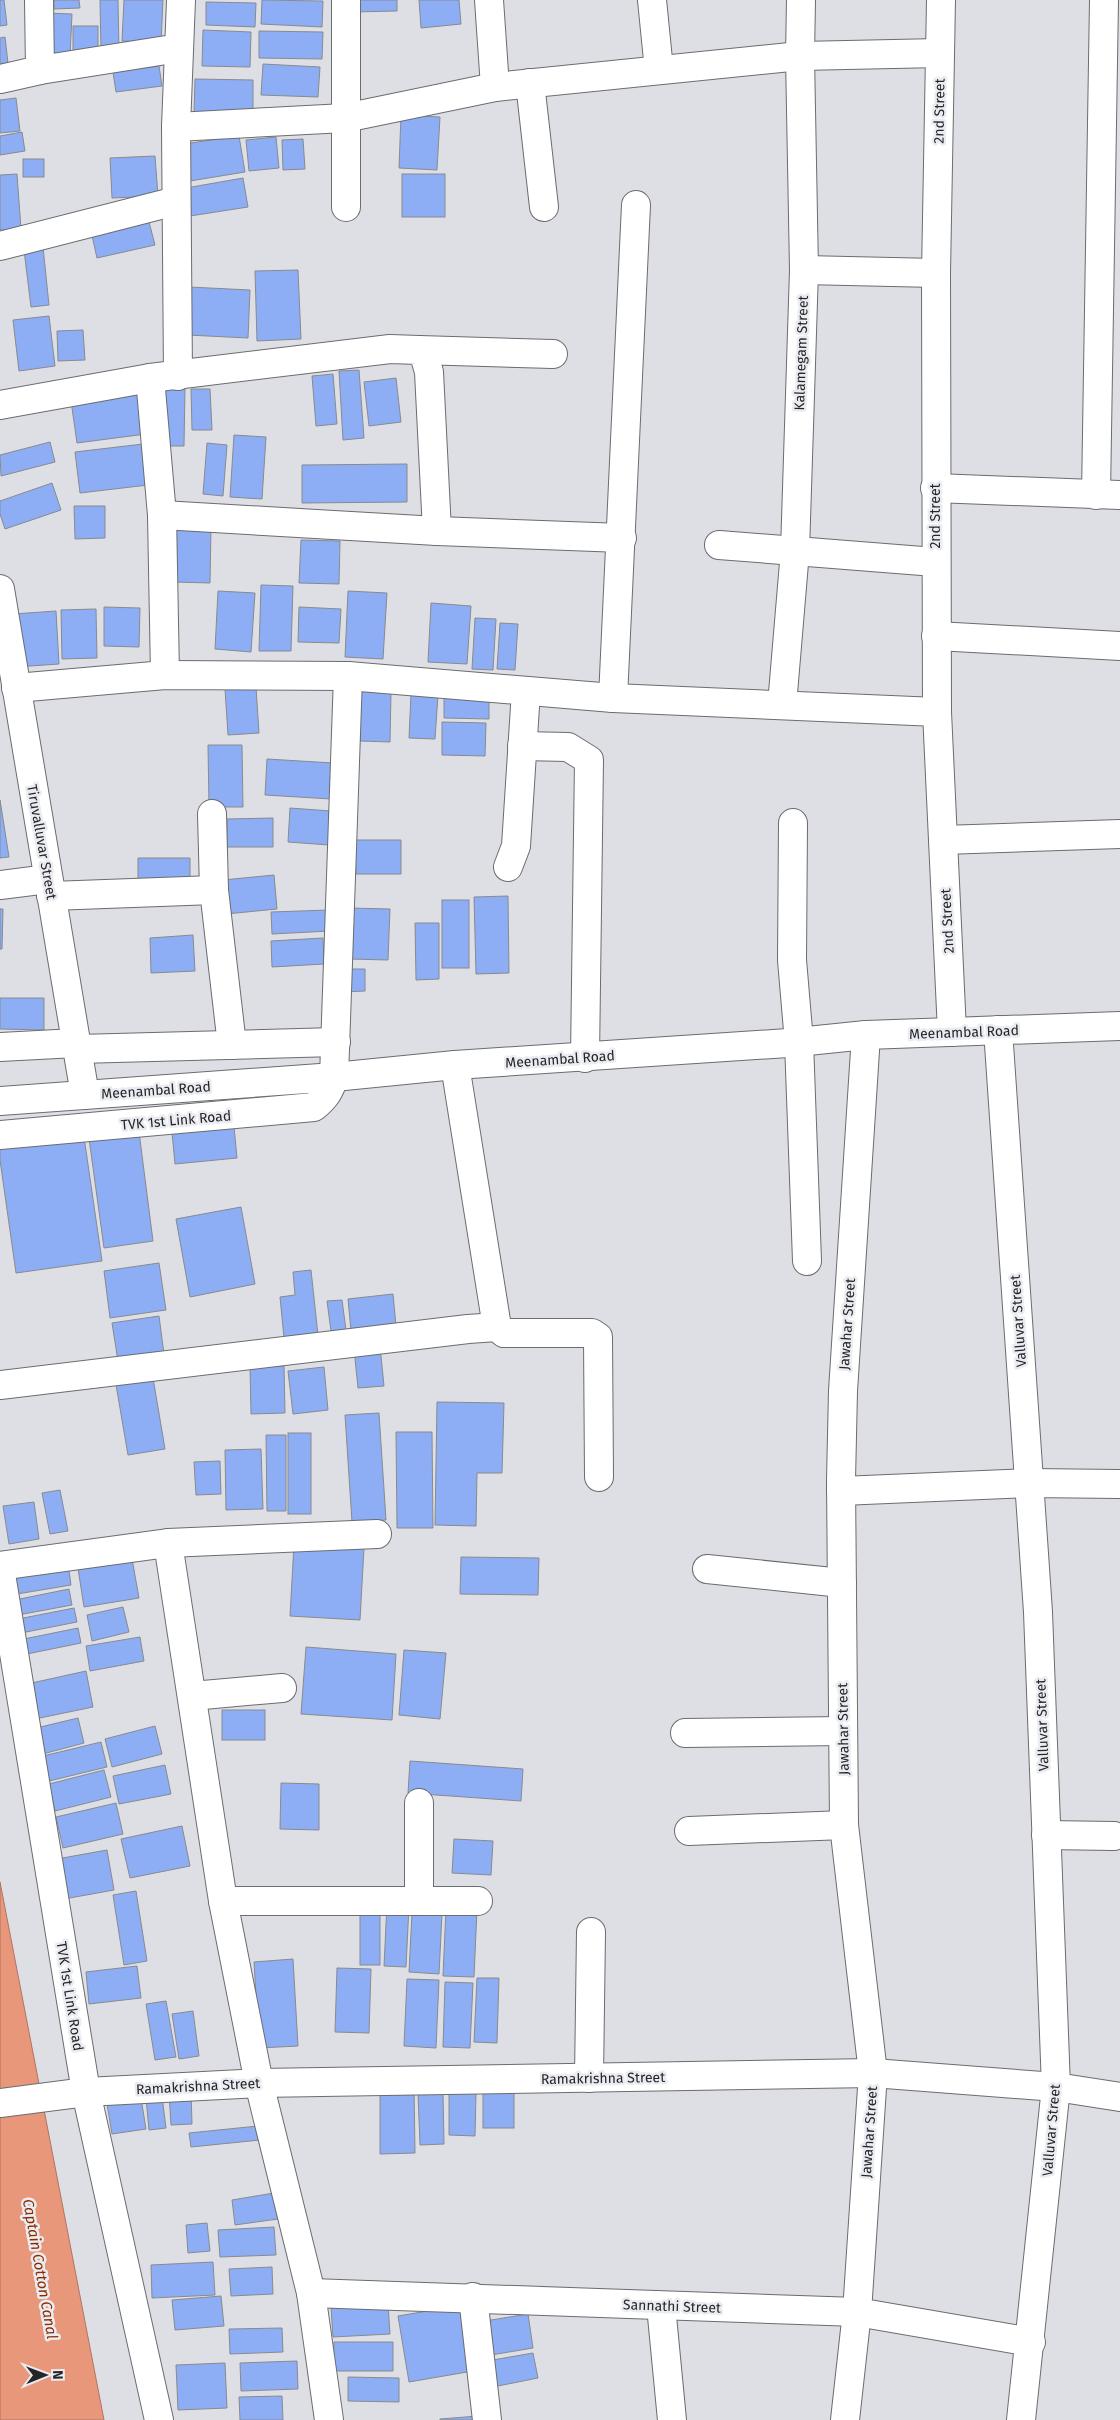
<svg xmlns="http://www.w3.org/2000/svg" width="1120" height="2420" viewBox="0 0 1120 2420" font-family="'Fira Sans',sans-serif">
	<style>
		.water { fill: #e9977b; stroke: #ae7562 }
		.building { fill: #8daef4; stroke: #888a8e }
		.lines { fill: none; stroke-linecap: round; stroke-linejoin: round }
		.minor-casing { stroke: #6a6c70; stroke-width: 30 }
		.tertiary-casing { stroke: #6a6c70; stroke-width: 30 }
		.secondary-casing { stroke: #6a6c70; stroke-width: 30 }
		.minor { stroke: #fff; stroke-width: 28 }
		.tertiary { stroke: #fff; stroke-width: 28 }
		.secondary { stroke: #fff; stroke-width: 28 }
		.labels { text-anchor: middle; stroke-width: 5; stroke-linejoin: round; paint-order: stroke }
		.street-label { font-size: 14px; fill: #252628; stroke: #eaecf1 }
		.water-label { font-size: 15px; font-style: italic; fill: #8b2c00; stroke: #eaecf1 }
	</style>
	<rect width="100%" height="100%" fill="#dddfe4"/>
	<path class="water" d="M0,1882l104,538h-104z"/>
	<g class="building">
		<path d="M0,0h4l3,25 -7,1z"/>
		<path d="M54,0h25l1,8 -26,1z"/>
		<path d="M100,0h18l1,51h-18z"/>
		<path d="M124,0h39l-2,43 -39,-2z"/>
		<path d="M262,0l61,1 -1,26 -61,-3z"/>
		<path d="M353,0h44v11l-44,1z"/>
		<path d="M419,0h40l2,24 -40,4z"/>
		<path d="M206,2l50,1 -1,24 -49,-2z"/>
		<path d="M47,13l25,1 -2,43 -25,-1z"/>
		<rect x="73" y="26" width="25" height="26"/>
		<path d="M203,30l48,2 -1,35 -48,-1z"/>
		<path d="M259,31l64,1 -1,27 -63,-1z"/>
		<path d="M5,37l3,26 -8,1v-26z"/>
		<path d="M263,64l57,3 -2,30 -57,-2z"/>
		<path d="M159,66l3,20 -46,6 -3,-20z"/>
		<path d="M195,79l58,1v34l-59,-1z"/>
		<path d="M16,98l4,33 -20,2v-33z"/>
		<path d="M401,115l39,2 -3,53 -38,-2z"/>
		<path d="M22,132l3,19 -25,4v-19z"/>
		<path d="M239,136l6,36 -55,9 -6,-37z"/>
		<path d="M276,137l3,31 -30,3 -3,-31z"/>
		<path d="M303,139l2,30 -22,1 -1,-30z"/>
		<path d="M155,156l3,40 -46,2 -2,-40z"/>
		<rect x="23" y="159" width="21" height="18"/>
		<path d="M17,174l4,55 -21,1v-55z"/>
		<rect x="402" y="174" width="43" height="43"/>
		<path d="M243,178l5,29 -58,9 -4,-28z"/>
		<path d="M148,218l7,27 -58,13 -6,-27z"/>
		<path d="M43,247l6,58 -18,2 -7,-57z"/>
		<path d="M298,270l3,69 -44,2 -2,-70z"/>
		<path d="M189,287l61,3 -2,48 -61,-3z"/>
		<path d="M49,316l6,50 -36,5 -6,-51z"/>
		<path d="M83,330l2,30 -27,1 -1,-30z"/>
		<path d="M359,370l5,68 -21,2 -4,-69z"/>
		<path d="M333,374l4,50 -21,2 -4,-50z"/>
		<path d="M396,378l5,44 -32,4 -5,-44z"/>
		<path d="M165,387l20,1 -1,58h-21z"/>
		<path d="M191,389h19l2,41h-20z"/>
		<path d="M140,393l6,41 -69,9 -6,-42z"/>
		<path d="M234,435l32,2 -4,62 -32,-2z"/>
		<path d="M50,442l5,20 -54,14 -1,-21z"/>
		<path d="M207,443l20,2 -4,51 -20,-2z"/>
		<path d="M143,444l5,41 -68,8 -5,-41z"/>
		<path d="M407,464v38l-105,1v-38z"/>
		<path d="M52,483l9,27 -56,19 -5,-15v-13z"/>
		<path d="M74,506h31v32l-30,1z"/>
		<path d="M174,526l37,1 -1,56 -37,-1z"/>
		<path d="M301,540l39,1 -1,43 -40,-1z"/>
		<path d="M261,585l32,1 -2,65h-32z"/>
		<path d="M218,591l37,2 -4,59 -36,-3z"/>
		<path d="M348,591l39,2 -4,66 -38,-2z"/>
		<path d="M431,603l40,3 -4,58 -39,-2z"/>
		<path d="M104,607l36,1 -1,39 -35,-1z"/>
		<path d="M299,607l42,2 -2,34 -41,-1z"/>
		<path d="M96,609l1,49 -35,1 -1,-49z"/>
		<path d="M56,611l3,53 -43,3 -3,-53z"/>
		<path d="M475,618l21,1 -3,51 -21,-1z"/>
		<path d="M500,623l18,1 -3,46 -18,-1z"/>
		<path d="M256,687l3,46 -31,2 -3,-46z"/>
		<path d="M444,689l45,1v29l-45,-1z"/>
		<path d="M361,691l30,1 -1,50 -30,-1z"/>
		<path d="M411,694l27,1 -3,44 -26,-1z"/>
		<path d="M442,722l44,1 -1,33 -43,-1z"/>
		<path d="M208,745h34l1,62h-34z"/>
		<path d="M267,759l66,4 -2,36 -66,-4z"/>
		<path d="M0,800l9,57 -9,1z"/>
		<path d="M290,808l41,3 -2,34 -41,-3z"/>
		<path d="M273,818v29h-46v-28z"/>
		<path d="M355,840h46v34h-45z"/>
		<path d="M138,858h52v24l-52,-1z"/>
		<path d="M274,875l3,34 -51,5 -3,-34z"/>
		<path d="M508,896l1,77 -33,1 -2,-77z"/>
		<rect x="442" y="900" width="27" height="68"/>
		<path d="M350,908l40,1 -2,51 -39,-1z"/>
		<path d="M0,909h3l-1,40h-2z"/>
		<path d="M328,910l2,21 -58,3 -1,-22z"/>
		<path d="M415,923h24v56l-23,1z"/>
		<path d="M193,935l2,36 -44,2 -1,-35z"/>
		<path d="M323,938l1,26 -52,3 -1,-26z"/>
		<path d="M343,969h22v22l-22,1z"/>
		<path d="M0,998h44v32l-44,-1z"/>
		<path d="M233,1116l4,42 -62,6 -4,-42z"/>
		<path d="M138,1124l15,117 -49,7 -16,-117z"/>
		<path d="M83,1130l19,131 -86,12 -16,-113v-18z"/>
		<path d="M241,1207l14,77 -65,13 -14,-78z"/>
		<path d="M159,1263l7,47 -56,8 -6,-47z"/>
		<path d="M311,1270l7,65 -34,3 -4,-41 15,-2 -2,-23z"/>
		<path d="M393,1294l3,32 -45,5 -3,-32z"/>
		<path d="M342,1300l4,30 -15,1 -4,-30z"/>
		<path d="M159,1316l5,38 -46,7 -6,-38z"/>
		<path d="M380,1346l4,40 -26,2 -4,-39z"/>
		<path d="M284,1366l1,47 -34,1 -1,-47z"/>
		<path d="M324,1367l4,43 -35,4 -5,-43z"/>
		<path d="M152,1372l13,77 -37,6 -13,-76z"/>
		<path d="M437,1402l67,1 -2,70h-25l-1,53 -41,-1z"/>
		<path d="M379,1413l7,107 -34,2 -7,-107z"/>
		<path d="M396,1432h36l1,96h-36z"/>
		<rect x="288" y="1433" width="23" height="81"/>
		<path d="M266,1435h20v76h-19z"/>
		<path d="M261,1449l2,60 -37,1 -1,-60z"/>
		<path d="M220,1461l1,33 -25,1 -2,-33z"/>
		<path d="M60,1490l8,41 -18,3 -8,-41z"/>
		<path d="M34,1502l5,37 -30,5 -6,-38z"/>
		<path d="M294,1544l70,4 -4,72 -70,-4z"/>
		<path d="M131,1553l8,45 -55,9 -7,-45z"/>
		<path d="M461,1557l78,1 -1,37 -78,-1z"/>
		<path d="M68,1563l3,22 -66,11 -3,-23z"/>
		<path d="M69,1589l3,16 -59,11 -3,-15z"/>
		<path d="M123,1607l6,25 -37,9 -5,-26z"/>
		<path d="M74,1608l3,14 -61,12 -3,-14z"/>
		<path d="M78,1628l3,15 -64,13 -3,-15z"/>
		<path d="M140,1637l4,24 -54,10 -4,-25z"/>
		<path d="M306,1647l90,7 -4,66 -91,-6z"/>
		<path d="M404,1650l42,3 -6,66 -41,-4z"/>
		<path d="M86,1671l7,36 -58,12 -8,-35z"/>
		<rect x="222" y="1710" width="43" height="30"/>
		<path d="M78,1718l6,25 -45,12 -7,-26z"/>
		<path d="M155,1726l7,28 -50,13 -7,-28z"/>
		<path d="M101,1742l6,25 -62,15 -6,-25z"/>
		<path d="M410,1761l113,8 -2,32 -113,-8z"/>
		<path d="M165,1765l6,29 -52,10 -6,-28z"/>
		<path d="M104,1770l7,27 -56,14 -6,-27z"/>
		<path d="M281,1783l38,1v46l-39,-1z"/>
		<path d="M116,1803l7,31 -60,14 -7,-31z"/>
		<path d="M182,1826l8,40 -60,12 -9,-39z"/>
		<path d="M454,1839l39,2 -2,34 -39,-2z"/>
		<path d="M107,1850l7,40 -50,9 -7,-40z"/>
		<path d="M136,1891l11,70 -23,4 -11,-70z"/>
		<rect x="360" y="1904" width="20" height="61"/>
		<path d="M387,1904l22,2 -3,61 -22,-1z"/>
		<path d="M446,1908l31,1 -3,68 -31,-1z"/>
		<path d="M412,1913l30,1 -3,60 -30,-2z"/>
		<path d="M293,1959l5,87 -39,2 -5,-86z"/>
		<path d="M137,1966l4,32 -52,6 -3,-32z"/>
		<path d="M337,1968l34,1 -2,64 -34,-1z"/>
		<path d="M477,1978h22l-2,65 -23,-1z"/>
		<path d="M407,1979l32,1 -3,68 -32,-2z"/>
		<path d="M445,1982l28,1 -3,65 -27,-1z"/>
		<path d="M166,2001l10,56 -21,3 -9,-56z"/>
		<path d="M193,2011l6,45 -20,3 -7,-45z"/>
		<rect x="483" y="2084" width="31" height="44"/>
		<path d="M380,2086h34l1,67 -35,1z"/>
		<path d="M191,2092l1,32 -21,1 -2,-32z"/>
		<path d="M443,2093l1,51 -24,1 -2,-51z"/>
		<path d="M449,2093h27l-1,43 -26,-1z"/>
		<path d="M162,2096l4,32 -17,2 -3,-32z"/>
		<path d="M141,2098l5,31 -34,5 -5,-30z"/>
		<path d="M258,2126l2,14 -69,7 -2,-14z"/>
		<path d="M274,2193l4,26 -43,6 -3,-25z"/>
		<path d="M207,2223l3,28 -22,2 -2,-28z"/>
		<path d="M274,2227l2,28 -56,2 -2,-27z"/>
		<path d="M213,2262l2,33 -63,3 -1,-33z"/>
		<path d="M272,2267l1,27 -42,2 -2,-27z"/>
		<path d="M221,2296l3,30 -49,4 -3,-30z"/>
		<path d="M388,2304l2,30 -57,3 -2,-30z"/>
		<path d="M463,2305l10,66 -64,11 -11,-66z"/>
		<path d="M528,2314l5,34 -42,7 -6,-34z"/>
		<path d="M282,2328l1,24 -53,2 -1,-25z"/>
		<path d="M334,2342h59v29h-60z"/>
		<path d="M533,2353l5,25 -45,9 -6,-26z"/>
		<path d="M297,2361l1,28 -57,2 -1,-28z"/>
		<path d="M225,2363l2,45 -49,2 -2,-45z"/>
		<path d="M348,2377l51,1v24l-51,-1z"/>
		<path d="M282,2396l1,24h-43l-1,-23z"/>
		<path d="M478,2416v4h-38v-1z"/>
	</g>
	<g class="lines">
		<defs>
			<g id="minor">
				<path d="M346,0v207"/>
				<path d="M489,0l6,87"/>
				<path d="M652,0l7,70"/>
				<path d="M941,0l-5,273 1,439 15,320"/>
				<path d="M40,70l139,-22"/>
				<path d="M0,79l40,-9 -1,-70"/>
				<path d="M530,83l14,124"/>
				<path d="M176,127l169,-9 150,-31 305,-31 140,-3"/>
				<path d="M0,246l176,-45"/>
				<path d="M804,270l132,3"/>
				<path d="M419,350l134,4"/>
				<path d="M178,376l-2,-249 5,-127"/>
				<path d="M150,378l12,137 3,160"/>
				<path d="M0,405l150,-27 240,-29 29,1 6,8 4,14 8,159"/>
				<path d="M935,488l185,7"/>
				<path d="M1096,495l8,-495"/>
				<path d="M162,515l275,16 185,7"/>
				<path d="M719,545l216,17"/>
				<path d="M936,636l184,10"/>
				<path d="M16,688l149,-13 183,1 265,22 324,14"/>
				<path d="M613,698l23,-493"/>
				<path d="M782,705l13,-154 9,-281 -4,-214 1,-56"/>
				<path d="M522,746l46,1 21,13 -4,298"/>
				<path d="M212,814l2,76 18,155"/>
				<path d="M793,823l-1,137 7,82 8,219"/>
				<path d="M943,840l177,-6"/>
				<path d="M508,867l8,-21 10,-155"/>
				<path d="M0,885l48,-6"/>
				<path d="M51,896l163,-6"/>
				<path d="M998,1030l40,582 18,475 -35,333"/>
				<path d="M0,1047l76,-4"/>
				<path d="M78,1049l258,-7"/>
				<path d="M455,1065l42,262 7,6h88l6,4 1,140"/>
				<path d="M0,1135l314,-28c11,-9 16,-16 20,-30l14,-401"/>
				<path d="M0,1385l468,-56 29,-2"/>
				<path d="M841,1491l188,-8 91,1"/>
				<path d="M168,1543l55,358 36,182 52,210 18,127"/>
				<path d="M0,1566l168,-23 209,-9"/>
				<path d="M0,1568l86,524 73,328"/>
				<path d="M707,1569l135,14"/>
				<path d="M192,1696l90,-8"/>
				<path d="M685,1733l158,-2"/>
				<path d="M689,1831l155,-6"/>
				<path d="M1046,1835l68,1"/>
				<path d="M223,1901h255"/>
				<path d="M419,1901v-98"/>
				<path d="M589,2078l2,-146"/>
				<path d="M0,2103l86,-11 173,-9 614,-10 183,14 64,10"/>
				<path d="M311,2293l546,19 174,30"/>
				<path d="M473,2297l14,123"/>
				<path d="M661,2306l11,114"/>
				<path d="M845,2420l12,-108 16,-239 -29,-248 -3,-345 2,-89 23,-356"/>
			</g>
			<path id="tertiary" d="M0,589l85,506"/>
			<path id="secondary" d="M0,1101l334,-24 121,-12 333,-22 78,-8 254,-9"/>
		</defs>
		<use href="#minor" class="minor-casing"/>
		<use href="#tertiary" class="tertiary-casing"/>
		<use href="#secondary" class="secondary-casing"/>
		<use href="#minor" class="minor"/>
		<use href="#tertiary" class="tertiary"/>
		<use href="#secondary" class="secondary"/>
	</g>
	<g class="labels">
		<g class="street-label">
			<text transform="translate(939 111) rotate(-89)" y="5">2nd Street</text>
			<text transform="translate(801 353) rotate(-88)" y="5">Kalamegam Street</text>
			<text transform="translate(935 516) rotate(-90)" y="5">2nd Street</text>
			<text transform="translate(42 842) rotate(80)" y="5">Tiruvalluvar Street</text>
			<text transform="translate(947 921) rotate(-93)" y="5">2nd Street</text>
			<text transform="translate(964 1032) rotate(-2)" y="5">Meenambal Road</text>
			<text transform="translate(560 1059) rotate(-4)" y="5">Meenambal Road</text>
			<text transform="translate(156 1090) rotate(-4)" y="5">Meenambal Road</text>
			<text transform="translate(176 1120) rotate(-5)" y="5">TVK 1st Link Road</text>
			<text transform="translate(1018 1321) rotate(-94)" y="5">Valluvar Street</text>
			<text transform="translate(847 1324) rotate(-86)" y="5">Jawahar Street</text>
			<text transform="translate(1042 1725) rotate(-92)" y="5">Valluvar Street</text>
			<text transform="translate(843 1729) rotate(-91)" y="5">Jawahar Street</text>
			<text transform="translate(70 1996) rotate(81)" y="5">TVK 1st Link Road</text>
			<text transform="translate(603 2078) rotate(-1)" y="5">Ramakrishna Street</text>
			<text transform="translate(198 2086) rotate(-3)" y="5">Ramakrishna Street</text>
			<text transform="translate(1051 2130) rotate(-85)" y="5">Valluvar Street</text>
			<text transform="translate(869 2132) rotate(-86)" y="5">Jawahar Street</text>
			<text transform="translate(672 2306) rotate(2)" y="5">Sannathi Street</text>
		</g>
		<g class="water-label">
			<text transform="translate(40 2269) rotate(80)" y="5">Captain Cotton Canal</text>
		</g>
	</g>
	<g transform="translate(45 2375) rotate(89)" stroke="#eaecf1" stroke-width="4" paint-order="stroke">
	<path d="M0-4L9 19L0 12L-9 19Z" fill="#252628"/>
	<text y="-8" font-size="14" font-weight="bold" text-anchor="middle" fill="#252628">N</text>
	</g>
</svg>
